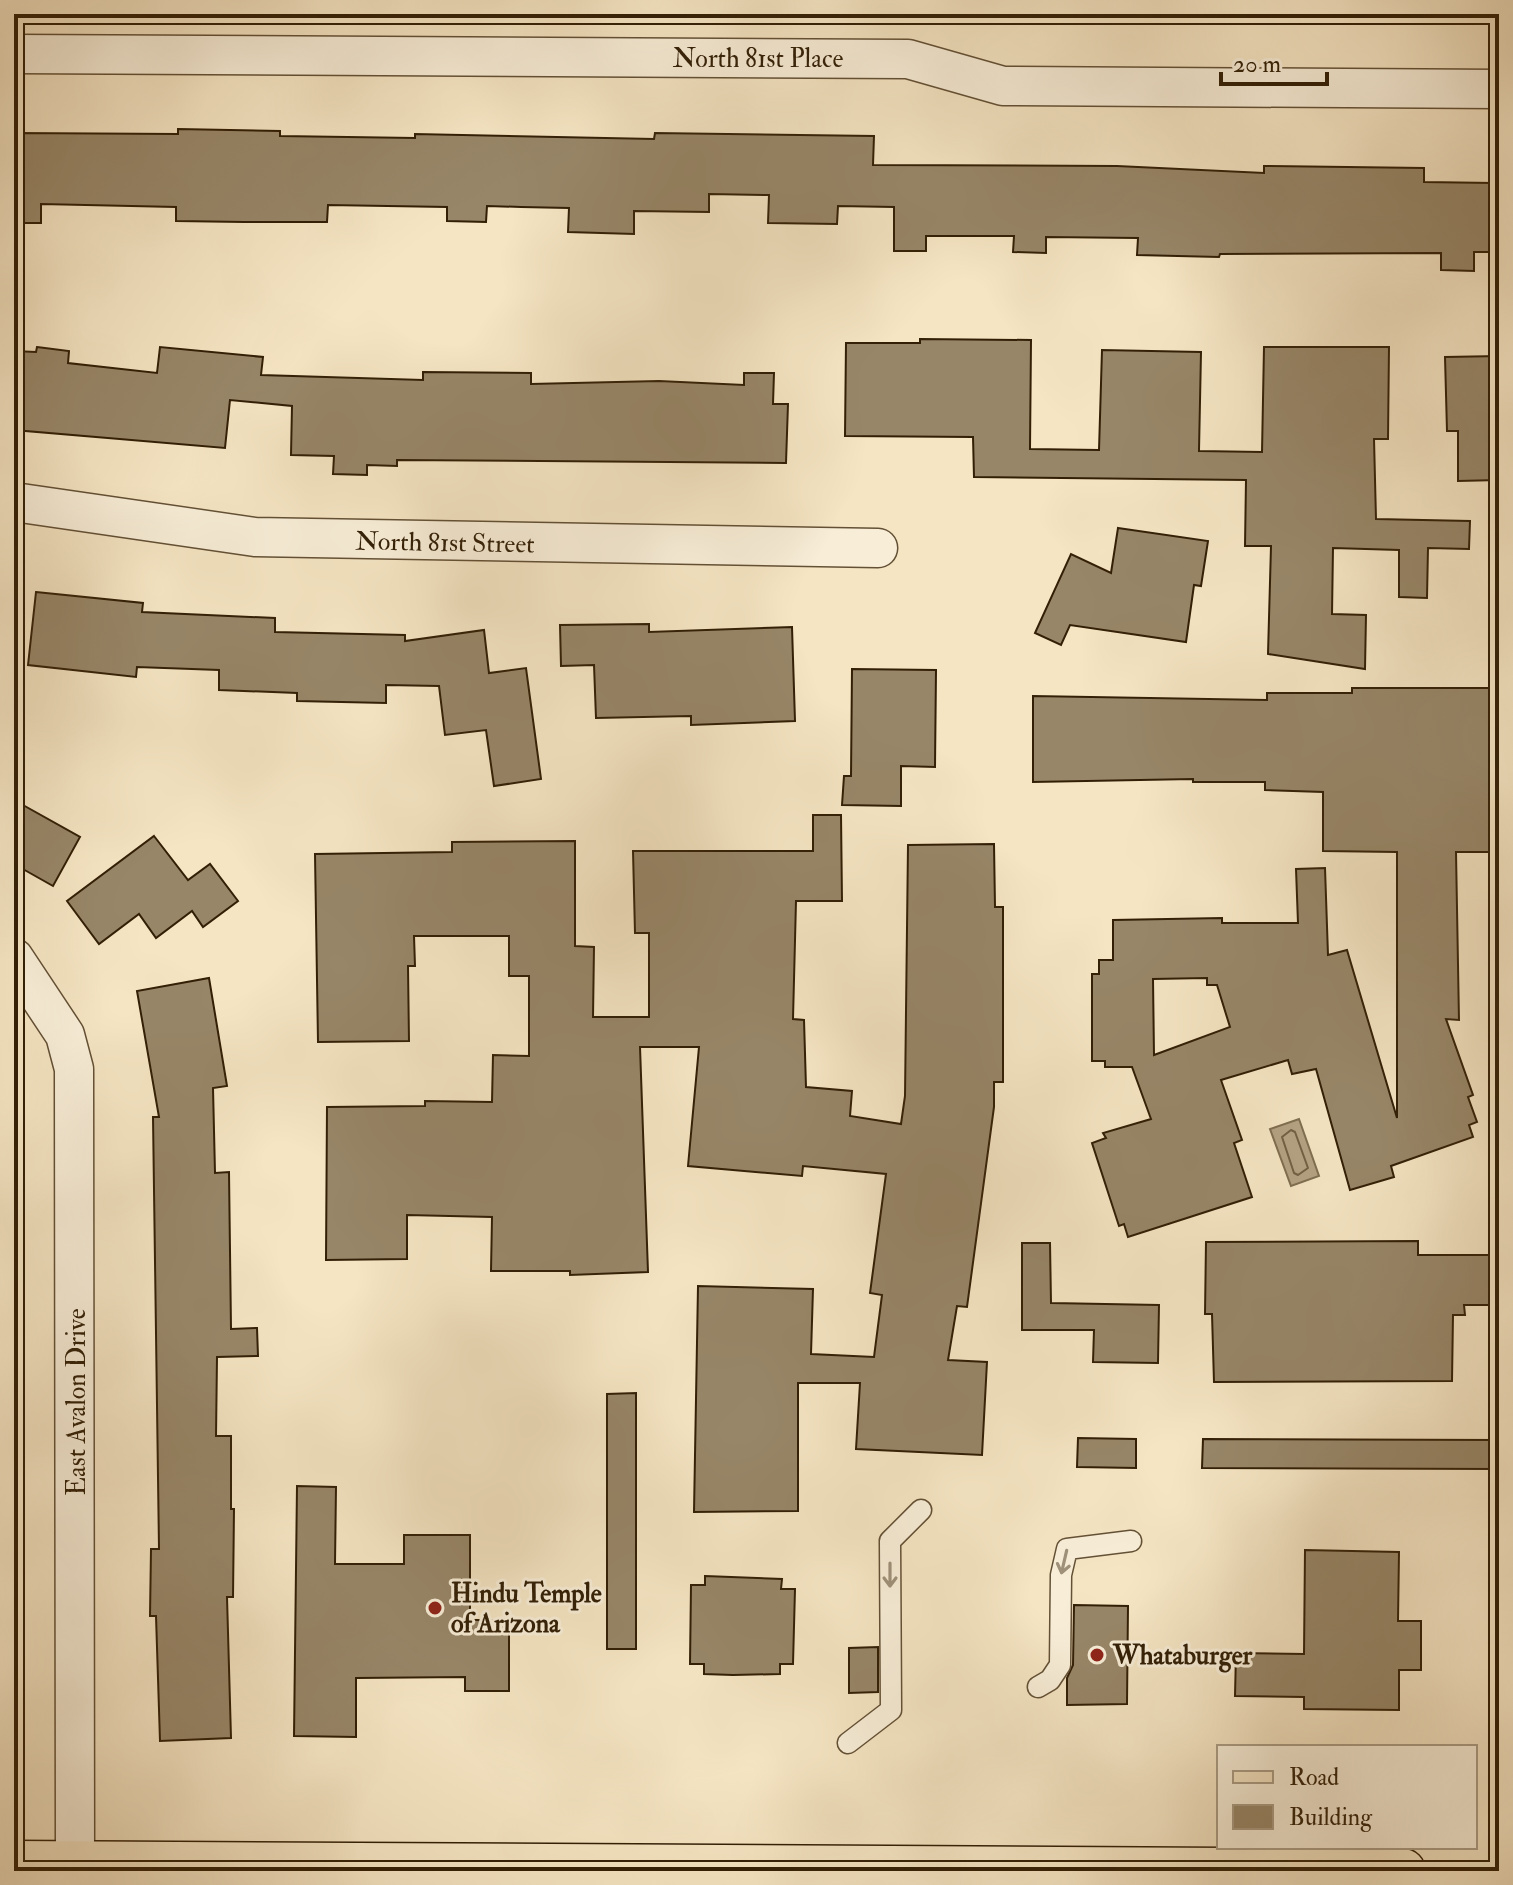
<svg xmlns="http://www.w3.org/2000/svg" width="1513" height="1885" viewBox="0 0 1513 1885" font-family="'IM FELL Double Pica',serif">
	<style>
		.water { fill: #b3a283; stroke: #7f6e51; stroke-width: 2 }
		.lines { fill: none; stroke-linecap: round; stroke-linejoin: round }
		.shore { stroke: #726044; stroke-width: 2 }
		.building { fill: #978668; stroke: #321f06; stroke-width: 2; fill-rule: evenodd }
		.service-casing { stroke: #635035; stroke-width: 23 }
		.minor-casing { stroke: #635035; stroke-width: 41 }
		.primary-casing { stroke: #321f06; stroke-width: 47 }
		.service { stroke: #f8eed8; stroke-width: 20 }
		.minor { stroke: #f8eed8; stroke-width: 38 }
		.primary { stroke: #f5e5c3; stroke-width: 44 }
		.oneway { stroke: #9f917a }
		.poi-dot { fill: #8f2418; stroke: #f8eed8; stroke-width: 3 }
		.labels { text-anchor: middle; stroke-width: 6; stroke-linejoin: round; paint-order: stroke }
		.street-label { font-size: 26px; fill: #321f06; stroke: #f8eed8 }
		.poi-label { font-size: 26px; font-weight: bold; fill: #321f06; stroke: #f8eed8; text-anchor: start }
	</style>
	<rect width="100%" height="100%" fill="#f5e5c3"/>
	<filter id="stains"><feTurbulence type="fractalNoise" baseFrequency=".0025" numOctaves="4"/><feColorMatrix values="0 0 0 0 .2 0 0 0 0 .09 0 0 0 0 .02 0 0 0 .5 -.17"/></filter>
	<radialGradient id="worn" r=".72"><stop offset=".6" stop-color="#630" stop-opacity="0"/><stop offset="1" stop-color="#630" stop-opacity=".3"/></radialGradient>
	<path class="water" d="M1299,1119l20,57 -28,10 -21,-57z"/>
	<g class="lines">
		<path class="shore" d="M1291,1130l4,2 13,36 -10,7 -4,-2 -12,-36z"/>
	</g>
	<g class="building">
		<path d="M178,129l102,2v5l135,2v-4l239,5 1,-6 219,3 -1,29 244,1 147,7v-7l160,2v14l69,1 -1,69h-18v19l-33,-1v-17l-221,1 -1,3 -82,-2 1,-17 -92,-1v16l-33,-1 1,-16h-88v15h-32v-44l-56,-1 -1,18 -69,-1 1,-28 -60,-1v18l-75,-1v23l-66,-2 1,-24 -48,-1 -34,-1 -1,16 -39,-1v-14l-119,-2 -1,17h-83l-68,-1v-14l-135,-3v19h-27v-90l164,1z"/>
		<path d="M920,339l111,1 -1,109 69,1 3,-100 99,2 -2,99 63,1 2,-105h125l-1,92h-14l2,80 94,2 -1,28 -41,-1 -1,50 -28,-1v-47l-66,-2 -1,66 34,1 -1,54 -97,-15 3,-108h-26l1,-66 -272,-3 -1,-40 -128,-1 1,-93h74z"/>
		<path d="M37,347l32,4 -1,12 89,10 3,-26 103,10 -2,18 162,5v-8l108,1v11l128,-3 85,4v-12h30l-1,31h15l-2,59 -389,-3v6l-30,-1v10l-34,-1 1,-18 -43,-1 1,-49 -62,-6 -5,48 -211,-18v-79l22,1z"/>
		<path d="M1499,356v124l-41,1v-50h-11l-2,-74z"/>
		<path d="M1118,528l90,13 -7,45 -7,-1 -8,57 -116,-17 -9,20 -26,-12 36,-79 40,19z"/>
		<path d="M36,592l107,11 -1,9 133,6v14l130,3v6l79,-11 5,43 37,-5 15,111 -47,7 -8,-56 -41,5 -6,-49 -53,-1v18l-89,-2v-8l-78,-3v-20l-82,-3 -1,10 -108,-12z"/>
		<path d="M649,624v8l143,-5 3,94 -104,4v-9l-95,2 -2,-53 -33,1 -1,-41z"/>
		<path d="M852,669l84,1 -1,97 -34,-1v40l-59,-1 2,-29h7z"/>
		<path d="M1352,688h147v164h-43l3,168 -13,-1 27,76 -5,2 9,25 -8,3 4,12 -82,29 3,11 -44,13 -34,-121 -24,5 -4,-14 -67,20 21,60 -8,3 18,54 -124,40 -4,-13 -5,2 -27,-83 14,-5 -3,-5 48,-14 -19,-52h-27v-6h-13v-87h7v-14h14v-40l109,-2v5h76l-2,-54 29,-1 3,87 19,-5 50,168v-266l-74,-1v-59l-58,-2v-8h-72v-3l-160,3v-86l234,4v-7h85zM1207,978v7h10l13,42 -76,28 -1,-76z"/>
		<path d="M14,800l66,37 -27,49 -39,-22z"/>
		<path d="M813,815h28l1,86h-46l-3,118 11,1 2,67 46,4 -2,25 51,8 4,-28 3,-251 86,-1 1,63h8v175h-9v25l-27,200 -10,-1 -9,54 39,2 -5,93 -126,-6 4,-66h-62v128l-104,1 4,-226 115,3 -2,65 63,3 8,-62 -12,-2 16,-119 -83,-8 -1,10 -114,-10 11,-119h-59l8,225 -78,3v-4h-79l1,-54 -85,-2v44l-81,1 1,-153 98,-1v-5l67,1 1,-47 36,1v-80h-20v-40h-95l1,30h-7l1,75 -91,1 -3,-188 137,-2v-10l123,-1v105l19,1 -1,70h56v-84h-14l-2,-82h180z"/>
		<path d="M154,836l34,44 22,-16 28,37 -35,26 -11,-16 -36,27 -17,-24 -40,30 -32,-43z"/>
		<path d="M209,978l18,108 -14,2 2,85 14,-1 2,157 26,-1 1,28 -41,1 -1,79h15v73h3l-1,88h-6l4,141 -71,3 -4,-125h-6l1,-67h8l-6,-432h6l-22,-126z"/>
		<path d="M1418,1241v14h81v50h-35l1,10h-12l-1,66 -238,1 -2,-68h-7l1,-72z"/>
		<path d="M1022,1243h28l1,60 108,2 -1,58 -65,-1 1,-32h-72z"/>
		<path d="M636,1393v256h-29v-255z"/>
		<path d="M1078,1438l58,1v29l-59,-1z"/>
		<path d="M1203,1439l295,1v29l-296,-1z"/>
		<path d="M297,1486l39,1 -1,77h69v-29h66v85h39v71h-44v-14l-109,1v59l-62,-1z"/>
		<path d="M1305,1550l94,2 -1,69h23v49h-22v40l-95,-1v-12l-69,-1 1,-43 68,1z"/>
		<path d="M705,1576l77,3 -1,10h14l-2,75h-13v10l-47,1 -29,-1v-10h-14l1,-79h14z"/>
		<path d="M1074,1605l54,1 -1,98 -60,1v-27l6,-13z"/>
		<path d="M878,1647v45l-29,1v-45z"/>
	</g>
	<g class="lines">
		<defs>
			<g id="service">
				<path d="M1038,1687l12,-7 10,-15 1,-90 6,-26 64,-8"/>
				<path d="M848,1743l43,-33 -1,-169 31,-31"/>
			</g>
			<g id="minor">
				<path d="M14,54l894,5 95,27 496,3"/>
				<path d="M14,502l241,35 623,11"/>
				<path d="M14,958l51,77 9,34 1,794"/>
			</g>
			<path id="primary" d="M14,1863l1389,8"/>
		</defs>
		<use href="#service" class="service-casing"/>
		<use href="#minor" class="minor-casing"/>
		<use href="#primary" class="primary-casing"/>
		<use href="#service" class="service"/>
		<use href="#minor" class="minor"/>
		<use href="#primary" class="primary"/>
	</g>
	<defs><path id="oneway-shaft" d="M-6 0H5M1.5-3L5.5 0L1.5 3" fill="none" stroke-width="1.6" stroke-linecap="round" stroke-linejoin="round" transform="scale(2)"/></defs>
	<g class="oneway">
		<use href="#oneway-shaft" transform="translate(1064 1562) rotate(103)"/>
		<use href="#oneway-shaft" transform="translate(890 1575) rotate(90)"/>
	</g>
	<g class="poi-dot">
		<circle cx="435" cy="1608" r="8"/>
		<circle cx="1097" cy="1655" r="8"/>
	</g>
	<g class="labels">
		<g class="street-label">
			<text x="758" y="67">North 81st Place</text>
			<text transform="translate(445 542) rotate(1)" y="9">North 81st Street</text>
			<text transform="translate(76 1402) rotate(-90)" y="9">East Avalon Drive</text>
		</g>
		<g class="poi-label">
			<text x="451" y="1602">Hindu Temple<tspan x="451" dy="30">of Arizona</tspan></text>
			<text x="1113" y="1664">Whataburger</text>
		</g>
	</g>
	<rect width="1513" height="1885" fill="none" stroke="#f5e5c3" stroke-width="48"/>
	<rect x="16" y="16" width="1481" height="1853" fill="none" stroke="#321f06" stroke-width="4"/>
	<rect x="24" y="24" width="1465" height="1837" fill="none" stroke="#321f06" stroke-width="2"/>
	<rect x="1217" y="1745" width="260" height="104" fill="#f8eed8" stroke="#a99b84" stroke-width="2"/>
	<rect x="1233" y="1771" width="40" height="12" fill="#f5e5c3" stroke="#a99b84" stroke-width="2"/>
	<text x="1289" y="1785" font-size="24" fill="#321f06">Road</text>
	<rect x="1233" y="1805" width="40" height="24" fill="#978668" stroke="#a99b84" stroke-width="2"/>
	<text x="1289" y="1825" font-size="24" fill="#321f06">Building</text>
	<path d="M1221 72v12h106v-12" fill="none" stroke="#321f06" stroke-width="4"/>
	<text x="1233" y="72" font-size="24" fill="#321f06" stroke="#f8eed8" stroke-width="6" paint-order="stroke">20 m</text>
	<rect width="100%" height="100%" filter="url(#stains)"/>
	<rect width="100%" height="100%" fill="url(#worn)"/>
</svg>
